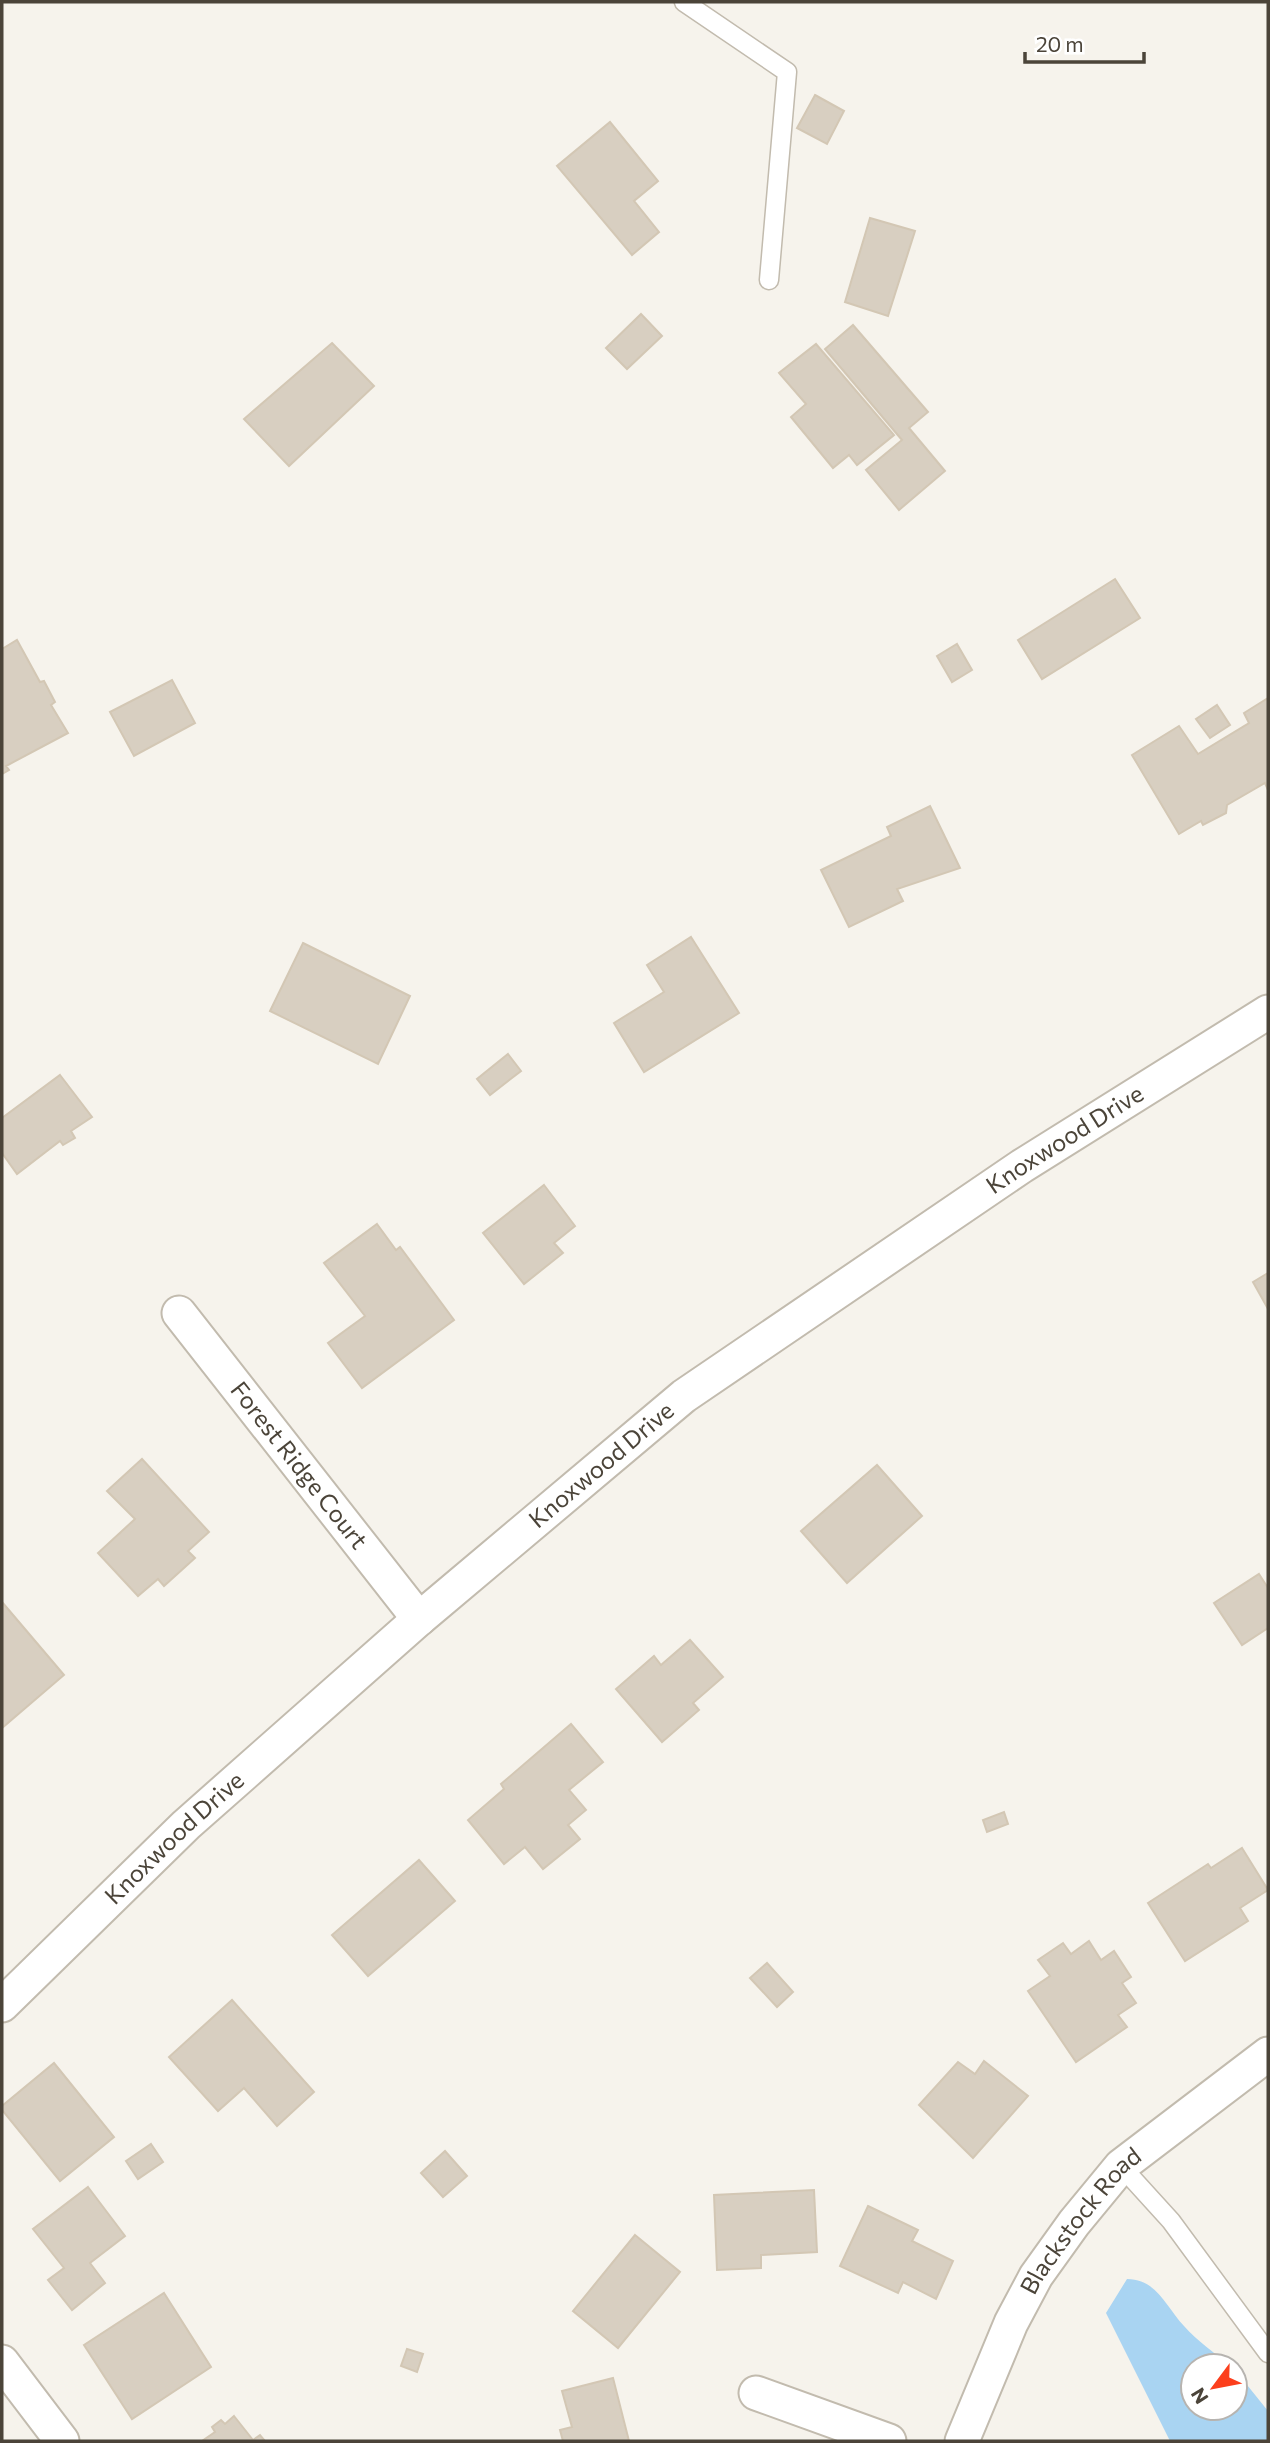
<svg xmlns="http://www.w3.org/2000/svg" width="1270" height="2443" viewBox="0 0 1270 2443" font-family="Commissioner,sans-serif">
	<style>
		.water { fill: #a9d4f2 }
		.building { fill: #d8cfc1; stroke: #d3c7b4; stroke-width: 2 }
		.lines { fill: none; stroke-linecap: round; stroke-linejoin: round }
		.lane-casing { stroke: #c2bbae; stroke-width: 21 }
		.street-casing { stroke: #c2bbae; stroke-width: 37 }
		.lane { stroke: #fff; stroke-width: 18 }
		.street { stroke: #fff; stroke-width: 33 }
		.labels { text-anchor: middle; stroke-width: 6; stroke-linejoin: round; paint-order: stroke }
		.street-label { font-size: 24px; fill: #4b4439; stroke: #fff }
	</style>
	<rect width="100%" height="100%" fill="#f6f3ec"/>
	<path class="water" d="M1127,2279c30,0 39,28 57,47 13,15 31,27 46,40h-37v42h42v-38l33,41v30h-98l-64,-128z"/>
	<g class="building">
		<path d="M815,95l29,16 -17,33 -30,-16z"/>
		<path d="M610,122l48,59 -24,20 25,31 -27,23 -75,-89z"/>
		<path d="M870,218l45,13 -27,85 -43,-14z"/>
		<path d="M641,314l21,22 -35,33 -21,-21z"/>
		<path d="M853,325l75,87 -19,16 36,43 -46,39 -33,-40 36,-30 -77,-91z"/>
		<path d="M332,343l42,43 -85,80 -45,-47z"/>
		<path d="M816,344l78,91 -37,30 -8,-10 -16,13 -42,-51 15,-13 -27,-31z"/>
		<path d="M1115,579l25,39 -98,61 -24,-39z"/>
		<path d="M17,640l23,42 4,-1 11,21 -4,3 17,28 -62,33 3,4 -7,4v-125z"/>
		<path d="M957,644l15,26 -20,12 -15,-26z"/>
		<path d="M172,680l23,43 -61,33 -24,-44z"/>
		<path d="M1268,698v92l-3,-7 -38,22 -1,8 -23,12 -2,-4 -22,13 -47,-79 47,-29 19,28 51,-31 -5,-10z"/>
		<path d="M1217,705l13,20 -20,13 -14,-19z"/>
		<path d="M930,806l30,62 -63,21 6,12 -54,26 -28,-57 70,-34 -4,-9z"/>
		<path d="M691,937l48,76 -95,59 -30,-49 50,-31 -17,-27z"/>
		<path d="M303,943l107,53 -32,68 -108,-53z"/>
		<path d="M508,1054l13,17 -31,24 -13,-16z"/>
		<path d="M60,1075l32,42 -21,14 4,7 -12,7 -3,-4 -43,33 -15,-21v-35z"/>
		<path d="M544,1185l31,41 -21,17 9,10 -39,31 -41,-51z"/>
		<path d="M377,1224l19,26 4,-3 54,73 -92,68 -34,-45 37,-27 -41,-53z"/>
		<path d="M1268,1273v36l-15,-27z"/>
		<path d="M142,1459l67,73 -21,19 7,7 -31,28 -6,-7 -20,17 -40,-43 37,-34 -28,-28z"/>
		<path d="M877,1465l45,51 -75,67 -46,-52z"/>
		<path d="M1259,1574l9,14v40l-26,17 -28,-42z"/>
		<path d="M2,1602l62,73 -62,53z"/>
		<path d="M690,1640l33,37 -30,26 6,7 -37,32 -46,-53 38,-33 7,9z"/>
		<path d="M571,1724l32,38 -34,28 17,20 -18,15 12,14 -37,30 -18,-22 -21,17 -36,-44 36,-31 -3,-5z"/>
		<path d="M1004,1812l4,12 -21,8 -4,-12z"/>
		<path d="M1242,1848l26,42 -28,18 8,13 -63,40 -37,-58 60,-39 3,4z"/>
		<path d="M419,1860l36,41 -87,75 -36,-41z"/>
		<path d="M1089,1941l12,19 13,-9 17,26 -9,6 14,20 -18,12 9,12 -51,35 -48,-71 22,-15 -12,-16 25,-17 8,11z"/>
		<path d="M767,1963l26,29 -16,15 -27,-29z"/>
		<path d="M232,2000l82,92 -37,34 -33,-38 -26,23 -49,-54z"/>
		<path d="M984,2061l44,35 -55,62 -54,-53 39,-43 17,12z"/>
		<path d="M54,2063l60,74 -54,44 -58,-71v-4z"/>
		<path d="M151,2144l12,18 -25,17 -12,-18z"/>
		<path d="M445,2151l22,25 -24,21 -22,-24z"/>
		<path d="M88,2187l37,49 -35,27 15,20 -33,27 -24,-30 16,-12 -31,-39z"/>
		<path d="M814,2190l3,62 -56,3v13l-44,2 -3,-75z"/>
		<path d="M868,2206l50,24 -6,11 41,20 -17,38 -33,-17 -5,11 -58,-27z"/>
		<path d="M635,2235l45,37 -62,76 -45,-37z"/>
		<path d="M164,2293l47,74 -79,52 -48,-74z"/>
		<path d="M407,2349l16,5 -6,18 -16,-6z"/>
		<path d="M613,2378l16,63h-66l-3,-11 12,-3 -10,-36z"/>
		<path d="M234,2416l19,24 7,-5 5,6h-63l13,-9 -3,-5 9,-7 4,4z"/>
	</g>
	<g class="lines">
		<defs>
			<g id="lane">
				<path d="M684,2l103,70 -18,208"/>
				<path d="M1121,2166l50,55 97,132"/>
			</g>
			<g id="street">
				<path id="s1" d="M179,1313l240,306"/>
				<path id="s2" d="M2,2005l184,-180 233,-206 265,-223 338,-230 246,-154"/>
				<path d="M2,2362l60,79"/>
				<path d="M756,2393l133,48"/>
				<path id="s3" d="M962,2441l49,-118 25,-47 38,-53 47,-57 147,-112"/>
			</g>
		</defs>
		<use href="#lane" class="lane-casing"/>
		<use href="#street" class="street-casing"/>
		<use href="#lane" class="lane"/>
		<use href="#street" class="street"/>
	</g>
	<g class="labels">
		<g class="street-label">
			<text dy="8" stroke="none"><textPath href="#s2" startOffset="1374">Knoxwood Drive</textPath></text>
			<text dy="8" stroke="none"><textPath href="#s2" startOffset="807">Knoxwood Drive</textPath></text>
			<text dy="8" stroke="none"><textPath href="#s1" startOffset="194">Forest Ridge Court</textPath></text>
			<text dy="8" stroke="none"><textPath href="#s2" startOffset="240">Knoxwood Drive</textPath></text>
			<text dy="8" stroke="none"><textPath href="#s3" startOffset="252">Blackstock Road</textPath></text>
		</g>
	</g>
	<rect width="1270" height="2443" fill="none" stroke="#4b4439" stroke-width="7"/>
	<g transform="translate(1214 2387) rotate(238)"><circle r="33" fill="#ffffff" stroke="#b7b4b0" stroke-width="2"/>
	<path d="M0-5L12 26L0 18L-12 26Z" fill="#fc3f1d"/>
	<text y="-10" font-size="19" font-weight="bold" text-anchor="middle" fill="#4b4439">N</text>
	</g>
	<path d="M1025 52v10h119v-10" fill="none" stroke="#4b4439" stroke-width="3.5"/>
	<text x="1036" y="52" font-size="21" fill="#4b4439" stroke="#ffffff" stroke-width="5" paint-order="stroke">20 m</text>
</svg>
